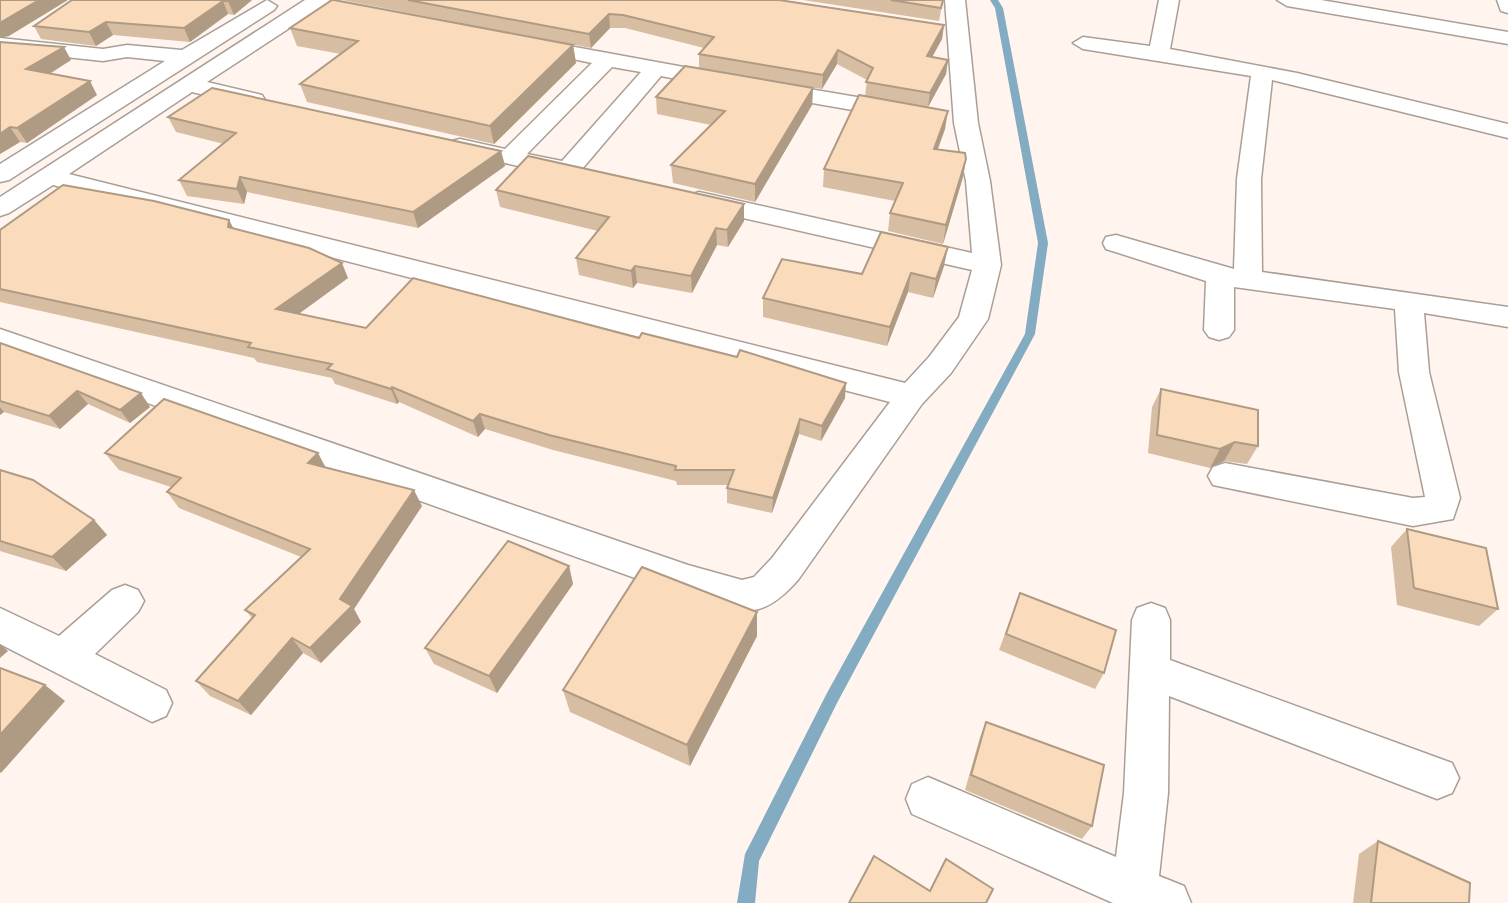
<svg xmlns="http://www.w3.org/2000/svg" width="1508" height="903" viewBox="0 0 1508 903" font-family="'PT Sans',sans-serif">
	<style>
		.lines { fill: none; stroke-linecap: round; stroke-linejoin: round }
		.stream { fill: #83abc1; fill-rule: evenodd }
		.minor-casing { stroke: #aa9f96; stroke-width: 3 }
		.minor { fill: #fff; fill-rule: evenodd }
		.wall { fill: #d7bda2 }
		.shaded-wall { fill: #af9a84 }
		.building { fill: #fadcbc; stroke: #af9a84; stroke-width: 2 }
	</style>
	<rect width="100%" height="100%" fill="#fff5ee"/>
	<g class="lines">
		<path class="stream" d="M990,0h8l5,8 45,235 -13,91 -198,369 -78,158 -4,42h-18l8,-49 82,-161 198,-359 13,-91 -43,-235z"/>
		<defs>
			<g id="minor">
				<path d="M267,0l10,6 -3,4 -265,170 -9,2v-18l165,-103 -38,-4 -24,4 -103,-11v-12l103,11 24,-4 55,5z"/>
				<path d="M305,0h23l47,10 3,4 -10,6 -51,-10 -110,72 55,13 3,5 -3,5 -8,2 -62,-15 -123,82 836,209 24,-26 30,-40 13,-47 -273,-62 -9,-3 -4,-5 4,-5 9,-3 273,61 -6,-72 -12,-58 -9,-123h20l13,123 12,58 11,84 -13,54 -37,54 -29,31 -124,176c-40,45 -58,31 -110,17l-688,-247v-21l688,236 54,15 12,-3 18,-19 118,-156 -837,-217 -44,28 -9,3v-19z"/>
				<path d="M1159,0h20l-9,49 127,24 211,51v14l-236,-58 -11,99 1,93 246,35v20l-84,-14 5,59 31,126 -7,21 -40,7 -200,-41 -5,-9 5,-9 12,-4 188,35 12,-1 -26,-125 -4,-63 -161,-22v43l-5,7 -10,3 -10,-3 -5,-7 2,-49 -100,-32 -3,-6 3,-6 10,-2 118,34 3,-90 14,-103 -168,-27 -10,-6 10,-6 67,9z"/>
				<path d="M1277,0h44l187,32v12l-221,-38z"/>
				<path d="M1497,0h11v13l-7,-2z"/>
				<path d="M531,39l191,35 11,7 -11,7 -61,-12 -84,99 -10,2 -115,-26 -4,-5 4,-5 8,-2 45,10 87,-86 -68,-14 -3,-4 3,-4zM612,67l29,5 -79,89 -35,-7z"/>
				<path d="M768,82l130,22 11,7 -11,7 -138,-24 -3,-5z"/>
				<path d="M125,585l13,5 6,11 -6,11 -43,42 71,36 6,13 -6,13 -14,6 -152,-78v-36l59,28 53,-46z"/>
				<path d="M1151,603l14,5 5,12v40l282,103 7,15 -7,15 -15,6 -268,-103 -1,97 -9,83 25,10 7,17h-78l-201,-89 -6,-15 6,-15 16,-7 188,80 8,-64 8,-173 5,-12z"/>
			</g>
		</defs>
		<use href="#minor" class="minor-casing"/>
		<use href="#minor" class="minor"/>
	</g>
	<g class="wall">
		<path d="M72,0h180l-18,15 -6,-1 -38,28 -77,-7 -17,11 -55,-7 -7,-13z"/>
		<path d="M342,0h437l165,25 -2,14 -10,18 16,3 -2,14 -18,33 -63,-11 2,-16 -30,-16 -15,25 -123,-21v-14l5,-6 -79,-20h-15l-19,20z"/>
		<path d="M803,0h140l-4,21z"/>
		<path d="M290,28l283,17 3,18 -82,81 -187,-42 -7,-18 41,-30 -44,-8z"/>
		<path d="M0,42l71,18 -21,14 47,21 -70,48 -7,-1 -20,12z"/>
		<path d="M813,88l-1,17 -57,97 -82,-19 -2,-18 40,-40 -54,-11 -1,-17z"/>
		<path d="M168,117l333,34 4,15 -87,62 -171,-36 -3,12 -57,-8 -8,-16 45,-36 -48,-12z"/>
		<path d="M945,129l-7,20 28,10 -3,18 -20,67 -55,-13 2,-18 5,-12 -72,-14 1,-18z"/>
		<path d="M496,190l248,31 -16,26 -11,-2 -25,48 -55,-10 -4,5 -54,-13 -3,-17 22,-27 -98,-24z"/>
		<path d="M234,229l114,49 -49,36 67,14 479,70 -24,43 -22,-7 -27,79 -45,-10v-15l1,-3h-51l-1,-4 -123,-31 -68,-21 -7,8 -79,-35 -2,2 -62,-20 -3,-6 -75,-16 -3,-4 -254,-56v-72z"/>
		<path d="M944,266l-11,32 -25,-6 -21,54 -124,-29v-19l99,-24z"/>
		<path d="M0,343l150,64 -20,16 -42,-19 -28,25 -56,-17 -4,3z"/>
		<path d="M1161,389l97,57 -11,18 -23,-3 -14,7 -62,-15 4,-46z"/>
		<path d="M105,453l220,14 97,39 -68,103 7,13 -40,41 -18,-10 -52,62 -41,-19 -14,-15 56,-63 -7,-8 56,-53 -122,-49 -12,-16 4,-5 -52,-17z"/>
		<path d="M0,470l94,50 13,15 -41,36 -66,-20z"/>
		<path d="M1407,529l91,80 -19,17 -82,-21 -6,-58z"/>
		<path d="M569,566l4,18 -76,109 -63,-29 -9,-16z"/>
		<path d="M1020,593l84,80 -9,16 -96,-39z"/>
		<path d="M757,636l-67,130 -120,-54 -7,-22z"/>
		<path d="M986,722l106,104 -10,13 -117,-49 15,-53z"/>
		<path d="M1378,841l91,62h-116l6,-49z"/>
	</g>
	<g class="shaded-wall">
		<path d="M39,0h29l-59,36 -9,2v-15z"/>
		<path d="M230,0h22l-18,15 -6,-14z"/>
		<path d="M223,1l5,13 -38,28 -6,-14z"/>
		<path d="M609,14l1,14 -19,20 -2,-14z"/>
		<path d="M106,22l7,13 -17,11 -7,-14z"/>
		<path d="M944,25l-2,14 -17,31 2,-14z"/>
		<path d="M573,45l3,18 -82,81 -4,-18z"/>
		<path d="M64,47l7,13 -37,23 -8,-14z"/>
		<path d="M838,50l-1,14 -15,25 1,-14z"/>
		<path d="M948,60l-2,14 -18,33 2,-14z"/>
		<path d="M90,81l7,14 -70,48 -10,-15z"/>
		<path d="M813,88l-1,17 -57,97v-18z"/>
		<path d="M948,111l-3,18 -14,38 3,-18z"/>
		<path d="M10,127l10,15 -20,12v-20z"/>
		<path d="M501,151l4,15 -87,62 -5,-16z"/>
		<path d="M966,159l-3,18 -20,67 3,-19z"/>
		<path d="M240,177l7,15 -3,12 -7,-15z"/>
		<path d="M744,204v17l-16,26 -1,-17z"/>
		<path d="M229,220l8,15 -9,-8z"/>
		<path d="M716,228l1,17 -25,48 -1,-17z"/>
		<path d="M948,247l-4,19 -11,32 3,-19z"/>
		<path d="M342,263l6,15 -65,47 -7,-16z"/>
		<path d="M635,266l2,17 -4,5 -2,-17z"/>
		<path d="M911,273l-3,19 -21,54 3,-19z"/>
		<path d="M846,383l-1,15 -24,43 1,-15z"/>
		<path d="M392,387l7,15 -2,2 -6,-15z"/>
		<path d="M77,391l11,13 -28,25 -11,-13z"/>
		<path d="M141,393l9,14 -20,16 -10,-13z"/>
		<path d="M0,407l4,5 -4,3z"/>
		<path d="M480,414l5,15 -7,8 -5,-16z"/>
		<path d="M800,419l-1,15 -27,79 1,-15z"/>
		<path d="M1235,442l-11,19 -14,7 10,-19z"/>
		<path d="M318,453l9,17 -19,-7z"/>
		<path d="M414,490l8,16 -68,103 7,13 -40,41 -11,-15 30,-49z"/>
		<path d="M94,520l13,15 -41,36 -14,-14z"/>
		<path d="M569,566l4,18 -76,109 -8,-17z"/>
		<path d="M757,612v24l-67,130 -3,-21z"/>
		<path d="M292,638l11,15 -52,62 -13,-14z"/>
		<path d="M0,644l8,7 -8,7z"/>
		<path d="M45,685l20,16 -64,72 -1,-1v-37z"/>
	</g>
	<g class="building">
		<path d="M0,0h39l-39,23z"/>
		<path d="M72,0h158l-2,1h-5l-39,27 -78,-6 -17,10 -55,-6z"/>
		<path d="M332,0h2l239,45 -83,81 -190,-42 58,-43 -68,-13z"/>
		<path d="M408,0h371l165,25 -17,31 21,4 -18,33 -64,-11 7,-14 -35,-18 -15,25 -124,-21 15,-17 -91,-22 -14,-1 -20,20z"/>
		<path d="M891,0h52l-2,8z"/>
		<path d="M0,42l64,5 -38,22 64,12 -73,47 -7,-1 -10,7z"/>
		<path d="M685,66l128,22 -58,96 -84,-19 54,-54 -69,-14z"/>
		<path d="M212,88l289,63 -88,61 -173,-35 -3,12 -58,-9 57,-47 -68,-16z"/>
		<path d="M859,95l89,16 -14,38 31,4 1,6 -20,66 -56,-12 13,-30 -79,-14z"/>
		<path d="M528,156l216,48 -17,26 -11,-2 -25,48 -56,-10 -4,5 -55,-13 33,-41 -113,-27z"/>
		<path d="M63,185l91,16 75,19 -1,7 81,21 33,15 -66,46 90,19 47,-50 226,60 3,-5 95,24 3,-7 106,33 -24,43 -22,-7 -27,79 -46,-10 7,-18h-59l1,-4 -127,-31 -69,-21 -7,7 -81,-34 -1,2 -64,-20 5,-5 -84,-17 3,-4 -251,-54v-59z"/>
		<path d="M881,232l67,15 -12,32 -25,-6 -21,54 -127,-29 19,-39 80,15z"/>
		<path d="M0,343l141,50 -21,17 -43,-19 -28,25 -49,-15z"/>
		<path d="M1161,389l97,21v36l-23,-4 -15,7 -63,-14z"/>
		<path d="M164,399l154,54 -10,10 106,27 -74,109 12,7 -42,42 -18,-10 -54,63 -42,-20 59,-66 -10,-5 65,-61 -143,-57 14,-14 -76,-25z"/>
		<path d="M0,470l33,10 61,40 -42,37 -52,-16z"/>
		<path d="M1407,529l79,19 12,61 -84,-21z"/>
		<path d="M508,541l61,25 -80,110 -64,-28z"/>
		<path d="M642,567l115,45 -70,133 -124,-55z"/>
		<path d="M1020,593l96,37 -12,43 -98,-39z"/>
		<path d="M0,668l45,17 -45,50z"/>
		<path d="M986,722l118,43 -12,61 -121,-51z"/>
		<path d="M1378,841l92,42 -1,20h-98z"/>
		<path d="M874,856l56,35 16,-32 47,30 -7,14h-137z"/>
	</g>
</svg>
